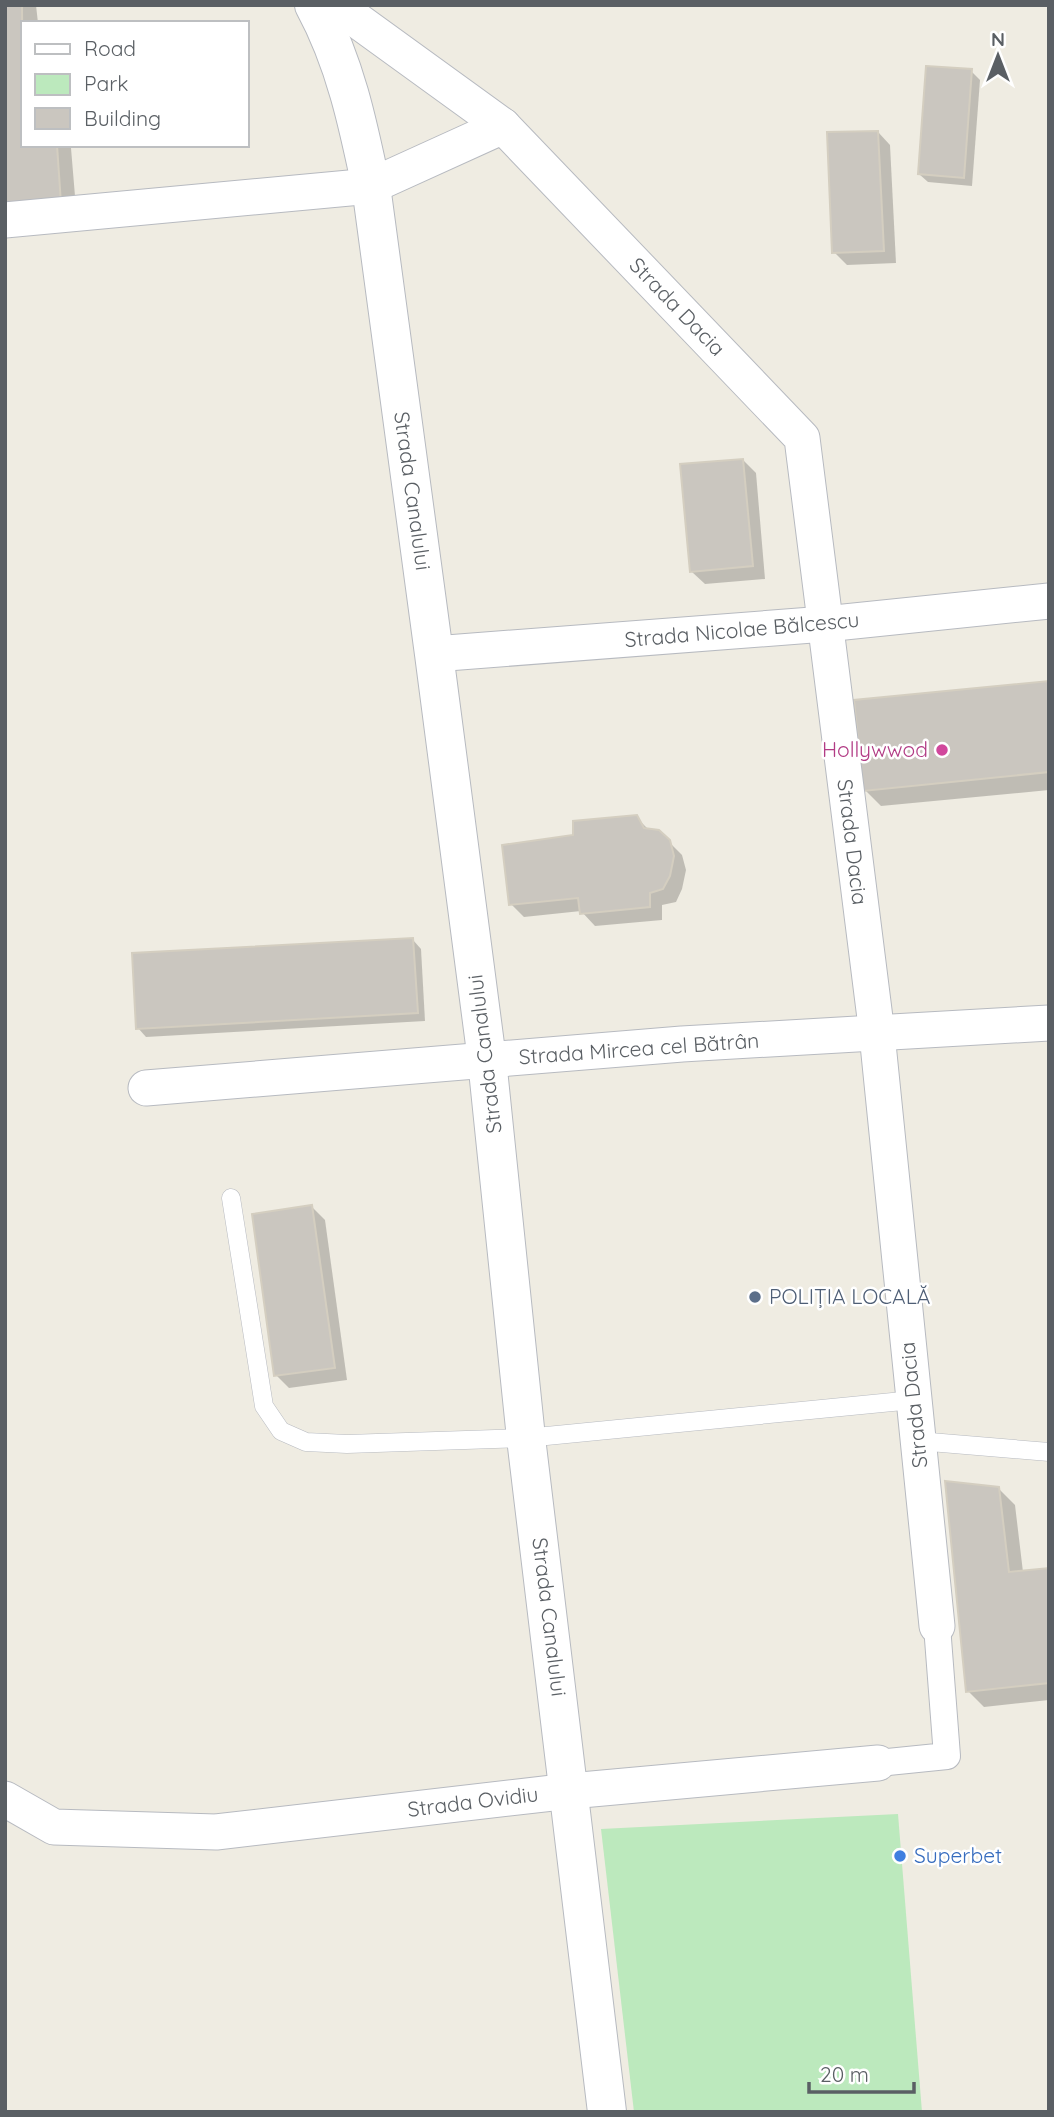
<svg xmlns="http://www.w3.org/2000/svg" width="1054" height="2117" viewBox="0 0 1054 2117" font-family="Quicksand,sans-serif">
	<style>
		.green { fill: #bce9bd }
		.shadow { fill: #0003 }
		.building { fill: #cac6bf; stroke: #d4cec0; stroke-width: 2 }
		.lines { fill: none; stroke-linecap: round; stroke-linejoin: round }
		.service-casing { stroke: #b7bac0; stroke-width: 19 }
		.pedestrian-casing { stroke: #b7bac0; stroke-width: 28 }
		.minor-casing { stroke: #b7bac0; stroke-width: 37 }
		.tertiary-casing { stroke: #b7bac0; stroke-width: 40 }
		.service { stroke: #fff; stroke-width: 18 }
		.pedestrian { stroke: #fff; stroke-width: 26 }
		.minor { stroke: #fff; stroke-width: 35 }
		.tertiary { stroke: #fff; stroke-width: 38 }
		.hotel-dot { fill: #d1479c; stroke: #fff; stroke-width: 2.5 }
		.service-dot { fill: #5c6f8a; stroke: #fff; stroke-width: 2.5 }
		.shop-dot { fill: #3f7fe0; stroke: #fff; stroke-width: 2.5 }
		.labels { text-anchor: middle; stroke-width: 5; stroke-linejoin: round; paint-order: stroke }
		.street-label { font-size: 21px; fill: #5a5f64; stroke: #fff }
		.hotel-label { font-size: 21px; fill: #b23c85; stroke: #fff; text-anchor: end }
		.service-label { font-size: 21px; fill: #4e5e75; stroke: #fff; text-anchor: start }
		.shop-label { font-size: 21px; fill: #366cbe; stroke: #fff; text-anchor: start }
	</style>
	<rect width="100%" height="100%" fill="#efece2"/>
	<path class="green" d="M898,1814l24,298h-288l-33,-283z"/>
	<g class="shadow">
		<path d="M5,5h31l2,18h-15v122h46l2,3 6,72 -72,7z"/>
		<path d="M971,71l9,9 -8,106 -44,-4 -9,-8z"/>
		<path d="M878,132l12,13 6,118 -49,2 -13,-13z"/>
		<path d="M743,460l13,13 9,106 -60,5 -13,-12z"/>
		<path d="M1049,683v107l-168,16 -16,-16z"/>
		<path d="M636,817l14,14h8l24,24 4,15 -4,19 -6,13 -14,3v15l-67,6 -14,-15 -57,6 -13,-13 64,-67z"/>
		<path d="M413,940l8,9 4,72 -279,16 -8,-9z"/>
		<path d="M312,1207l13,13 22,160 -58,8 -13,-13z"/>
		<path d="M998,1488l17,17 8,67 26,-3v131l-65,7 -16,-16z"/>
	</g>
	<g class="building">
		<path d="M5,5h17l1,140h34l4,59 -56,6z"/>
		<path d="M926,66l46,3 -8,109 -46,-4z"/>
		<path d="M878,131l6,120 -52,2 -5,-121z"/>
		<path d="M743,459l10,107 -63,6 -10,-108z"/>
		<path d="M1049,681v91l-186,19 -9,-91z"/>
		<path d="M637,815l7,13 15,2 11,10 4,16 -4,20 -7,13 -13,4v14l-70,7 -2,-16 -69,7 -7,-60 71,-10v-14z"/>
		<path d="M413,938l5,75 -282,16 -4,-76z"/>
		<path d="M312,1205l23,163 -61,8 -22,-162z"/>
		<path d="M945,1481l54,6 10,85 40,-4v115l-83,9z"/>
	</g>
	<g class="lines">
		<defs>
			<g id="service">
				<path d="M231,1198l33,208 17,25 25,11 41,2 179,-6 387,-38"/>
				<path d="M918,1441l131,11"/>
			</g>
			<path id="pedestrian" d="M878,1763l69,-7 -10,-130"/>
			<g id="minor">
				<path d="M336,5l167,121 299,312 75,596 60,592"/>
				<path d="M5,220l366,-34 132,-60"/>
				<path d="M434,654l391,-30 224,-23"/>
				<path d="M146,1088l536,-44 367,-21"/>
				<path d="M5,1799l49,28 162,5 354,-41 308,-28"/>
			</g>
			<path id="tertiary" d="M314,5c31,57 44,119 57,181l63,468 53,406 39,378 81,674"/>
		</defs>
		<use href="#service" class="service-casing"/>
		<use href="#pedestrian" class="pedestrian-casing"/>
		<use href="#minor" class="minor-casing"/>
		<use href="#tertiary" class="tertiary-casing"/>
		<use href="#service" class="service"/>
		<use href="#pedestrian" class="pedestrian"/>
		<use href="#minor" class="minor"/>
		<use href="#tertiary" class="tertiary"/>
	</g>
	<circle class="hotel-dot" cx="942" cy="750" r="7"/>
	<circle class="service-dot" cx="755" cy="1297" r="7"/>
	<circle class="shop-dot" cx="900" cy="1856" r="7"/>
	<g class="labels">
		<g class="street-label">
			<text transform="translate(677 307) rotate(46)" y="7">Strada Dacia</text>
			<text transform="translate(412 491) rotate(82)" y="7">Strada Canalului</text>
			<text transform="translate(742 630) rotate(-5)" y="7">Strada Nicolae Bălcescu</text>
			<text transform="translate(852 842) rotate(83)" y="7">Strada Dacia</text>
			<text transform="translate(639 1049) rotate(-4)" y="7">Strada Mircea cel Bătrân</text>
			<text transform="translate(485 1054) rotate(-97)" y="7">Strada Canalului</text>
			<text transform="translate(914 1405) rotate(-96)" y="7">Strada Dacia</text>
			<text transform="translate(549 1617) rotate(83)" y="7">Strada Canalului</text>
			<text transform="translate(473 1802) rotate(-7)" y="7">Strada Ovidiu</text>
		</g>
		<g class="hotel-label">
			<text x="928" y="757">Hollywwod</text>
		</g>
		<g class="service-label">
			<text x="769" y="1304">POLIȚIA LOCALĂ</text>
		</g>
		<g class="shop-label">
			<text x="914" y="1863">Superbet</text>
		</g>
	</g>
	<rect width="1054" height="2117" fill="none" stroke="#5a5f64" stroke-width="14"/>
	<rect x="21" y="21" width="228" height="126" fill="#ffffff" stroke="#bdbfc1" stroke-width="2"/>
	<rect x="35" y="44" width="35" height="10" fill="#ffffff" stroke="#bdbfc1" stroke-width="2"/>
	<text x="84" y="56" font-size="21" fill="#5a5f64">Road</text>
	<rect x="35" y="74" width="35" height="21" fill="#bce9bd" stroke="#bdbfc1" stroke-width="2"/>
	<text x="84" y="91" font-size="21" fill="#5a5f64">Park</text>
	<rect x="35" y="108" width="35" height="21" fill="#cac6bf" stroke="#bdbfc1" stroke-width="2"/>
	<text x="84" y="126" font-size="21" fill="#5a5f64">Building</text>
	<g transform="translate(998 56)" stroke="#ffffff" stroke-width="5" paint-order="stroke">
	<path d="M0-5L12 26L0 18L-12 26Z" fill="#5a5f64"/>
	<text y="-10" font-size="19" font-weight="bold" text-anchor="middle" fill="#5a5f64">N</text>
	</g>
	<path d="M809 2082v10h105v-10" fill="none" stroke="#5a5f64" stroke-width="3.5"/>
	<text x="820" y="2082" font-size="21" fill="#5a5f64" stroke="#ffffff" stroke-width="5" paint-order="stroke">20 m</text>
</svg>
